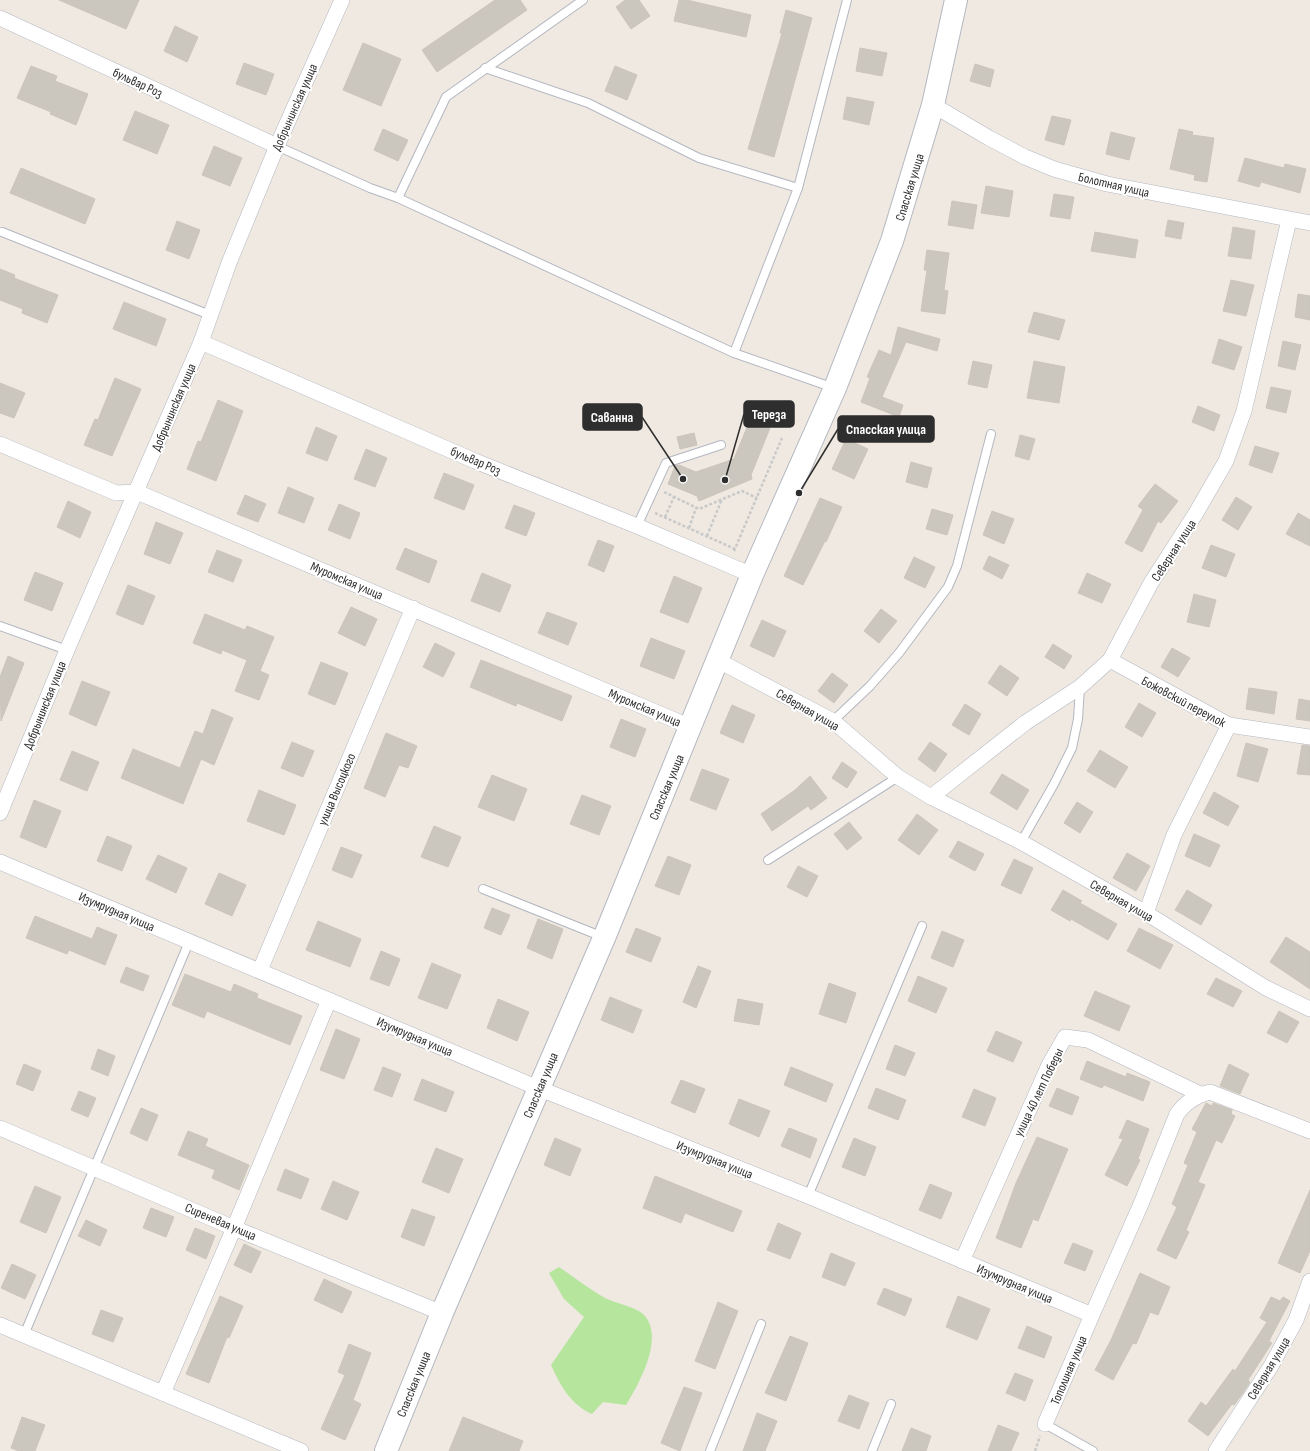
<svg xmlns="http://www.w3.org/2000/svg" width="1310" height="1451" viewBox="0 0 1310 1451" font-family="'Sofia Sans Condensed',sans-serif">
	<style>
		.green { fill: #b6e59e }
		.building { fill: #cbc7bf; stroke: #cbc5ba }
		.lines { fill: none; stroke-linecap: round; stroke-linejoin: round }
		.lane-casing { stroke: #b4b7c1; stroke-width: 10 }
		.street-casing { stroke: #b4b7c1; stroke-width: 16 }
		.secondary-casing { stroke: #b4b7c1; stroke-width: 24 }
		.path { stroke: #c9c9c9; stroke-width: 2.5; stroke-dasharray: 3 2; stroke-linecap: butt }
		.lane { stroke: #fff; stroke-width: 8 }
		.street { stroke: #fff; stroke-width: 15 }
		.secondary { stroke: #fff; stroke-width: 22 }
		.labels { text-anchor: middle; stroke-width: 4; stroke-linejoin: round; paint-order: stroke }
		.street-label { font-size: 13px; fill: #2e2e2e; stroke: #fff }
		.leader { fill: none; stroke: #2e2e2e; stroke-width: 1.5 }
		.callout-dot { fill: #2e2e2e; stroke: #fff; stroke-width: 1.5 }
		.callout { fill: #2e2e2e; stroke: #2e2e2e; stroke-width: 1.5 }
		.callout-label { font-size: 14px; text-anchor: middle; font-weight: bold; fill: #fff }
	</style>
	<rect width="100%" height="100%" fill="#efe9e1"/>
	<path class="green" d="M559,1267c15,10 30,22 46,31 10,5 32,9 39,17 21,22 -5,69 -18,90l-23,-3 -11,12c-21,-9 -32,-29 -41,-49l33,-48 -20,-18 -15,-26z"/>
	<g class="building">
		<path d="M59,0h80l-13,29z"/>
		<path d="M495,0h25l7,10 -90,62 -15,-22z"/>
		<path d="M625,0h14l11,16 -19,13 -15,-22z"/>
		<path d="M679,0h8l64,15 -5,22 -72,-16z"/>
		<path d="M786,10l26,8 -38,139 -26,-8 34,-116h-2z"/>
		<path d="M175,26l23,11 -11,25 -23,-11z"/>
		<path d="M363,43l38,16 -20,47 -38,-16z"/>
		<path d="M860,48l27,5 -5,23 -26,-5z"/>
		<path d="M244,63l30,11 -8,21 -30,-11z"/>
		<path d="M975,64l19,6 -4,17 -20,-6z"/>
		<path d="M31,66l26,10 -2,5 33,13 -12,31 -26,-11 1,-2 -34,-14z"/>
		<path d="M615,66l22,9 -10,25 -22,-9z"/>
		<path d="M847,97l27,5 -5,23 -26,-6z"/>
		<path d="M135,111l34,14 -12,29 -34,-14z"/>
		<path d="M1052,116l19,4 -7,25 -19,-5z"/>
		<path d="M383,129l25,11 -10,21 -24,-11z"/>
		<path d="M1179,129l14,3 -1,3 22,3 -7,44 -13,-2 1,-5 -25,-6z"/>
		<path d="M1111,132l24,6 -6,22 -23,-6z"/>
		<path d="M214,146l28,12 -12,28 -28,-11z"/>
		<path d="M1245,158l39,10 1,-4 21,5 -6,24 -39,-11 -2,5 -21,-6z"/>
		<path d="M21,168l74,31 -10,25 -75,-31z"/>
		<path d="M986,186l27,5 -4,26 -28,-4z"/>
		<path d="M1054,194l20,3 -4,22 -20,-3z"/>
		<path d="M952,201l25,4 -4,24 -25,-4z"/>
		<path d="M1168,220l16,3 -3,16 -16,-3z"/>
		<path d="M177,221l23,9 -11,29 -23,-9z"/>
		<path d="M1233,227l22,4 -4,28 -23,-3z"/>
		<path d="M1095,232l43,8 -3,18 -44,-7z"/>
		<path d="M927,250l22,3 -5,37 4,1 -3,23 -24,-3 6,-41h-3z"/>
		<path d="M0,269l15,6 -1,3 44,17 -11,28 -25,-10 1,-4 -23,-9z"/>
		<path d="M1231,280l23,5 -8,31 -23,-5z"/>
		<path d="M1298,294l12,2v24l-15,-3z"/>
		<path d="M124,302l42,17 -10,27 -43,-17z"/>
		<path d="M1034,312l31,8 -6,20 -31,-8z"/>
		<path d="M898,327l42,12 -3,12 -31,-9 -24,55 21,8 -4,12 -38,-15 9,-24 -3,-1 12,-27 12,5z"/>
		<path d="M1219,339l23,8 -8,23 -22,-7z"/>
		<path d="M1283,341l18,4 -6,25 -17,-4z"/>
		<path d="M973,361l19,4 -5,23 -19,-4z"/>
		<path d="M1034,361l31,6 -6,36 -32,-5z"/>
		<path d="M115,378l26,11 -29,67 -28,-11 11,-26 3,1z"/>
		<path d="M0,383l25,10 -11,25 -14,-5z"/>
		<path d="M1271,387l20,4 -5,22 -20,-5z"/>
		<path d="M218,400l25,11 -27,70 -29,-12 11,-28 3,1z"/>
		<path d="M1198,406l22,9 -6,16 -22,-9z"/>
		<path d="M750,420l20,8 -19,47 1,4 -53,22 -2,-5 -29,-12 7,-18 4,-1 17,7 38,-13z"/>
		<path d="M316,427l21,9 -10,25 -21,-8z"/>
		<path d="M694,433l3,12 -17,4 -3,-12z"/>
		<path d="M1020,435l15,4 -6,21 -14,-4z"/>
		<path d="M846,439l22,10 -14,30 -22,-10z"/>
		<path d="M1255,446l24,7 -7,20 -23,-8z"/>
		<path d="M366,449l21,9 -12,29 -21,-8z"/>
		<path d="M911,462l21,6 -5,20 -21,-6z"/>
		<path d="M444,473l30,12 -10,25 -30,-12z"/>
		<path d="M1155,484l23,17 -17,22 -3,-2 -16,31 -17,-9 18,-33 -5,-4z"/>
		<path d="M288,487l26,11 -10,25 -26,-10z"/>
		<path d="M245,495l21,9 -8,18 -21,-8z"/>
		<path d="M1236,497l16,10 -14,23 -16,-10z"/>
		<path d="M820,498l22,9 -16,35 -1,-1 -22,44 -19,-9z"/>
		<path d="M68,501l23,11 -11,26 -23,-11z"/>
		<path d="M339,504l21,9 -10,26 -22,-9z"/>
		<path d="M514,505l21,8 -9,23 -21,-8z"/>
		<path d="M932,509l21,6 -6,20 -21,-6z"/>
		<path d="M992,511l22,8 -10,25 -21,-9z"/>
		<path d="M1298,513l12,7v26l-24,-12z"/>
		<path d="M156,522l27,11 -13,31 -26,-10z"/>
		<path d="M598,540l16,6 -10,26 -16,-7z"/>
		<path d="M1211,545l24,9 -9,23 -24,-9z"/>
		<path d="M405,548l32,13 -8,22 -33,-14z"/>
		<path d="M217,550l25,10 -9,22 -25,-10z"/>
		<path d="M989,556l20,9 -7,14 -19,-10z"/>
		<path d="M914,557l21,10 -10,21 -21,-10z"/>
		<path d="M35,572l28,11 -11,28 -28,-11z"/>
		<path d="M482,573l29,12 -11,27 -29,-11z"/>
		<path d="M1087,573l24,11 -9,19 -24,-10z"/>
		<path d="M674,576l28,12 -14,35 -28,-11z"/>
		<path d="M128,585l27,11 -12,29 -27,-11z"/>
		<path d="M1194,594l22,6 -7,27 -22,-5z"/>
		<path d="M351,607l26,12 -12,27 -27,-13z"/>
		<path d="M881,609l16,12 -18,22 -15,-12z"/>
		<path d="M547,612l30,11 -9,22 -30,-12z"/>
		<path d="M205,614l40,16 2,-4 27,11 -14,34 9,4 -10,25 -24,-9 12,-31 -25,-10 -1,4 -28,-11z"/>
		<path d="M762,620l24,11 -12,26 -24,-11z"/>
		<path d="M651,638l34,13 -11,28 -34,-13z"/>
		<path d="M435,643l20,10 -12,24 -20,-10z"/>
		<path d="M1053,644l19,12 -8,13 -19,-12z"/>
		<path d="M1172,648l18,10 -12,19 -17,-10z"/>
		<path d="M8,656l16,7 -23,58 -1,-44z"/>
		<path d="M481,660l91,36 -10,25 -45,-18 -1,3 -46,-19z"/>
		<path d="M321,662l27,11 -13,32 -27,-11z"/>
		<path d="M1000,665l19,13 -12,18 -19,-13z"/>
		<path d="M832,673l16,12 -14,18 -16,-12z"/>
		<path d="M82,681l28,11 -14,34 -27,-12z"/>
		<path d="M1249,688l28,4 -3,22 -28,-5z"/>
		<path d="M1299,699l11,2v20l-14,-2z"/>
		<path d="M1139,703l17,10 -14,24 -17,-10z"/>
		<path d="M965,704l16,10 -12,21 -17,-10z"/>
		<path d="M732,705l23,10 -12,28 -23,-10z"/>
		<path d="M212,709l21,9 -19,47 -13,-6 -18,45 -62,-26 12,-29 47,19 15,-37 8,3z"/>
		<path d="M621,719l25,10 -11,28 -25,-10z"/>
		<path d="M386,733l31,13 -9,22 -9,-3 -14,32 -21,-9z"/>
		<path d="M292,742l22,9 -11,26 -22,-9z"/>
		<path d="M930,742l17,12 -12,18 -17,-13z"/>
		<path d="M1246,743l22,6 -10,33 -21,-6z"/>
		<path d="M1302,745l8,1v29l-13,-1z"/>
		<path d="M1100,750l28,17 -13,21 -28,-17z"/>
		<path d="M72,751l27,11 -12,29 -27,-11z"/>
		<path d="M842,762l15,10 -10,16 -15,-10z"/>
		<path d="M702,769l27,10 -13,31 -26,-10z"/>
		<path d="M1002,774l27,16 -12,20 -27,-17z"/>
		<path d="M492,775l35,14 -13,32 -36,-14z"/>
		<path d="M810,776l17,22 -16,12 -3,-4 -36,25 -11,-17 34,-24z"/>
		<path d="M259,790l37,15 -12,30 -37,-14z"/>
		<path d="M1214,792l25,14 -11,20 -25,-13z"/>
		<path d="M582,795l29,11 -12,29 -29,-11z"/>
		<path d="M34,800l27,11 -15,37 -26,-11z"/>
		<path d="M1077,802l16,10 -13,21 -16,-10z"/>
		<path d="M917,814l21,16 -19,25 -21,-15z"/>
		<path d="M849,822l13,16 -15,12 -13,-16z"/>
		<path d="M434,826l27,11 -13,30 -27,-10z"/>
		<path d="M1194,834l26,11 -10,22 -25,-11z"/>
		<path d="M107,836l25,10 -10,25 -25,-10z"/>
		<path d="M958,841l26,13 -9,17 -26,-14z"/>
		<path d="M341,847l21,8 -10,23 -20,-8z"/>
		<path d="M1127,853l23,13 -14,25 -23,-13z"/>
		<path d="M158,855l29,13 -11,25 -30,-14z"/>
		<path d="M668,856l23,9 -12,30 -24,-9z"/>
		<path d="M1014,859l19,9 -12,26 -20,-9z"/>
		<path d="M798,866l20,10 -11,21 -20,-10z"/>
		<path d="M219,873l27,12 -14,31 -27,-12z"/>
		<path d="M1063,890l19,11 -2,2 37,21 -9,16 -37,-21 -1,2 -19,-11z"/>
		<path d="M1187,890l25,15 -11,20 -26,-15z"/>
		<path d="M492,908l18,7 -9,20 -17,-7z"/>
		<path d="M35,916l57,23 5,-12 20,8 -12,30 -36,-15 -2,4 -41,-16z"/>
		<path d="M538,919l25,10 -11,30 -25,-11z"/>
		<path d="M318,921l43,18 -11,28 -44,-17z"/>
		<path d="M636,928l25,10 -10,24 -25,-10z"/>
		<path d="M1139,928l34,17 -13,24 -33,-18z"/>
		<path d="M942,931l22,9 -11,27 -22,-9z"/>
		<path d="M1286,937l24,15v37l-40,-27z"/>
		<path d="M381,951l19,8 -11,27 -19,-7z"/>
		<path d="M432,963l29,12 -14,34 -29,-11z"/>
		<path d="M698,966l13,5 -15,37 -13,-6z"/>
		<path d="M126,967l23,9 -6,15 -23,-9z"/>
		<path d="M185,974l46,18 3,-8 24,10 -1,4 45,18 -12,29 -83,-34 -3,7 -32,-13z"/>
		<path d="M918,976l29,12 -11,25 -28,-12z"/>
		<path d="M1216,978l26,13 -9,16 -26,-13z"/>
		<path d="M829,983l27,10 -10,30 -27,-9z"/>
		<path d="M1095,991l35,15 -11,25 -35,-15z"/>
		<path d="M610,997l32,13 -9,23 -32,-13z"/>
		<path d="M498,999l31,13 -12,29 -30,-13z"/>
		<path d="M738,999l25,5 -4,21 -25,-4z"/>
		<path d="M1279,1011l20,11 -12,21 -20,-10z"/>
		<path d="M336,1029l24,10 -16,40 -24,-9z"/>
		<path d="M996,1031l26,11 -9,20 -26,-11z"/>
		<path d="M895,1045l20,8 -10,23 -19,-7z"/>
		<path d="M98,1049l17,7 -7,20 -17,-7z"/>
		<path d="M1087,1061l39,16 1,-4 23,9 -7,19 -39,-16 -2,3 -22,-9z"/>
		<path d="M24,1064l17,7 -8,20 -17,-7z"/>
		<path d="M1229,1064l20,10 -9,20 -20,-8z"/>
		<path d="M383,1067l18,7 -9,23 -18,-7z"/>
		<path d="M791,1067l42,17 -7,18 -42,-17z"/>
		<path d="M422,1079l32,13 -8,20 -32,-12z"/>
		<path d="M681,1080l24,9 -10,24 -24,-10z"/>
		<path d="M876,1088l30,12 -8,20 -30,-12z"/>
		<path d="M1057,1088l22,9 -7,18 -23,-9z"/>
		<path d="M974,1089l22,9 -11,28 -23,-9z"/>
		<path d="M79,1091l17,7 -8,19 -17,-7z"/>
		<path d="M739,1099l31,12 -11,26 -30,-13z"/>
		<path d="M1206,1103l6,3 1,-3 19,7 -1,4 4,2 -13,27 -6,-3 -18,42 7,3 -19,45 3,2 -13,27 -19,-9 20,-43 -5,-3 16,-39 -4,-2 13,-31 -5,-3z"/>
		<path d="M141,1108l17,7 -11,26 -17,-8z"/>
		<path d="M1127,1120l22,9 -11,30 2,1 -13,26 -22,-11 18,-36 -4,-1z"/>
		<path d="M789,1128l28,11 -7,19 -29,-12z"/>
		<path d="M188,1131l20,8 -3,7 44,19 -10,25 -27,-12 3,-8 -37,-15z"/>
		<path d="M1037,1137l31,12 -30,72 -5,-2 -12,29 -25,-10 20,-55z"/>
		<path d="M555,1138l26,11 -11,27 -26,-11z"/>
		<path d="M854,1138l22,9 -11,29 -23,-9z"/>
		<path d="M436,1148l27,11 -14,34 -27,-11z"/>
		<path d="M285,1169l24,10 -8,20 -24,-9z"/>
		<path d="M655,1176l87,35 -9,21 -48,-19 -4,10 -38,-15z"/>
		<path d="M333,1181l26,11 -12,28 -26,-11z"/>
		<path d="M930,1184l22,9 -11,26 -22,-9z"/>
		<path d="M35,1186l26,11 -15,36 -26,-11z"/>
		<path d="M1310,1190v61l-10,22 -22,-10z"/>
		<path d="M151,1208l23,9 -8,20 -23,-9z"/>
		<path d="M412,1209l23,8 -11,29 -23,-9z"/>
		<path d="M86,1220l21,10 -7,16 -22,-10z"/>
		<path d="M778,1223l23,10 -11,26 -23,-9z"/>
		<path d="M195,1228l20,8 -9,23 -20,-9z"/>
		<path d="M1073,1243l20,8 -8,20 -21,-8z"/>
		<path d="M244,1244l17,8 -10,21 -17,-8z"/>
		<path d="M831,1253l24,10 -10,23 -23,-9z"/>
		<path d="M12,1264l24,11 -11,24 -24,-11z"/>
		<path d="M1140,1273l30,14 -12,28 -8,-3 -14,32 -3,-1 -20,37 -18,-10 16,-30z"/>
		<path d="M324,1279l28,13 -10,21 -28,-13z"/>
		<path d="M884,1288l28,11 -7,17 -28,-12z"/>
		<path d="M220,1296l23,10 -14,32 -2,-1 -18,46 -23,-9z"/>
		<path d="M958,1296l32,13 -13,31 -31,-13z"/>
		<path d="M1271,1297l9,4 3,-4 7,4 -21,40 3,2 -24,37 2,2 -7,11 -9,12 -2,-1 -24,32 -20,-15 13,-19 5,4 27,-37 2,2 32,-49 -7,-4z"/>
		<path d="M718,1302l20,9 -23,58 -20,-8z"/>
		<path d="M101,1310l22,8 -10,24 -21,-8z"/>
		<path d="M1027,1326l25,11 -8,21 -26,-10z"/>
		<path d="M790,1336l18,7 -22,58 -21,-8z"/>
		<path d="M349,1344l22,9 -18,47 8,4 -16,36 -24,-11 24,-54 -7,-3z"/>
		<path d="M1015,1373l18,7 -8,21 -19,-8z"/>
		<path d="M684,1387l18,6 -22,58 -19,-8z"/>
		<path d="M849,1395l20,8 -10,26 -21,-8z"/>
		<path d="M757,1413l20,8 -12,30h-22z"/>
		<path d="M22,1417l23,8 -10,26h-16l-8,-3z"/>
		<path d="M463,1417l60,24 -4,10h-70z"/>
		<path d="M998,1425l21,8 -8,18h-23z"/>
		<path d="M911,1428l20,8 -5,15h-24z"/>
	</g>
	<g class="lines">
		<defs>
			<g id="lane">
				<path d="M485,68l103,35 111,55 99,30 49,-188"/>
				<path d="M277,146l93,42 28,10 336,155 100,35"/>
				<path d="M398,198l48,-101 137,-97"/>
				<path d="M2,232l208,83"/>
				<path d="M734,353l64,-165"/>
				<path d="M637,526l29,-63 55,-18"/>
				<path d="M0,626l67,24"/>
				<path d="M833,721l37,-35 29,-33 49,-66 9,-21 34,-132"/>
				<path d="M1021,842l33,-58 18,-36 6,-29 2,-32"/>
				<path d="M768,860l130,-83"/>
				<path d="M483,889l120,48"/>
				<path d="M808,1196l114,-270"/>
				<path d="M24,1335l165,-393"/>
				<path d="M1045,1424l48,27"/>
				<path d="M710,1451l51,-127"/>
				<path d="M872,1451l19,-47"/>
			</g>
			<g id="street">
				<path d="M0,18l277,128"/>
				<path d="M933,105l56,33 36,19 29,12 53,15 203,39"/>
				<path d="M201,342l274,119 162,65 115,49"/>
				<path d="M0,444l116,49 21,-1 554,235"/>
				<path d="M717,660l116,61 65,56 33,20 94,-74 55,-36 30,-27 41,-77 45,-70 30,-52 18,-50 45,-191"/>
				<path d="M1110,660l119,65 81,12"/>
				<path d="M931,797l90,45 125,71 120,75 44,21"/>
				<path d="M0,813l67,-163 134,-308 28,-79 48,-117 65,-146"/>
				<path d="M0,862l538,226 270,108 284,119 49,-111 36,-90c9,-12 18,-18 33,-22l100,39"/>
				<path d="M1146,913l28,-78 55,-110"/>
				<path d="M260,970l153,-362"/>
				<path d="M0,1128l234,100 208,85"/>
				<path d="M962,1261l87,-196 16,-28 23,3 112,54"/>
				<path d="M0,1325l301,126"/>
				<path d="M163,1393l71,-165 95,-228"/>
				<path d="M1045,1424l47,-109"/>
				<path d="M1216,1451l55,-85 25,-46 14,-39"/>
			</g>
			<path id="secondary" d="M386,1451l56,-138 162,-375 148,-363 83,-187 57,-147 41,-136 23,-105"/>
		</defs>
		<use href="#lane" class="lane-casing"/>
		<use href="#street" class="street-casing"/>
		<use href="#secondary" class="secondary-casing"/>
		<g class="path">
			<path d="M664,492l35,17 43,-18 15,7"/>
			<path d="M655,513l80,36"/>
			<path d="M665,517l9,-20"/>
			<path d="M689,528l7,-20"/>
			<path d="M707,536l15,-37"/>
			<path d="M734,551l48,-113"/>
			<path d="M1035,1451l5,-15"/>
		</g>
		<use href="#lane" class="lane"/>
		<use href="#street" class="street"/>
		<use href="#secondary" class="secondary"/>
	</g>
	<g class="labels">
		<g class="street-label">
			<text transform="translate(138 82) rotate(25)" y="5">бульвар Роз</text>
			<text transform="translate(294 107) rotate(-66)" y="5">Добрынинская улица</text>
			<text transform="translate(1114 184) rotate(13)" y="5">Болотная улица</text>
			<text transform="translate(909 187) rotate(-73)" y="5">Спасская улица</text>
			<text transform="translate(173 407) rotate(-67)" y="5">Добрынинская улица</text>
			<text transform="translate(476 460) rotate(23)" y="5">бульвар Роз</text>
			<text transform="translate(1173 550) rotate(-57)" y="5">Северная улица</text>
			<text transform="translate(347 580) rotate(23)" y="5">Муромская улица</text>
			<text transform="translate(1184 701) rotate(28)" y="5">Божовский переулок</text>
			<text transform="translate(44 705) rotate(-68)" y="5">Добрынинская улица</text>
			<text transform="translate(645 707) rotate(23)" y="5">Муромская улица</text>
			<text transform="translate(808 709) rotate(30)" y="5">Северная улица</text>
			<text transform="translate(666 787) rotate(-67)" y="5">Спасская улица</text>
			<text transform="translate(336 789) rotate(-67)" y="5">улица Высоцкого</text>
			<text transform="translate(1122 900) rotate(30)" y="5">Северная улица</text>
			<text transform="translate(117 911) rotate(23)" y="5">Изумрудная улица</text>
			<text transform="translate(415 1036) rotate(23)" y="5">Изумрудная улица</text>
			<text transform="translate(540 1085) rotate(-67)" y="5">Спасская улица</text>
			<text transform="translate(1038 1092) rotate(-64)" y="5">улица 40 лет Победы</text>
			<text transform="translate(715 1159) rotate(22)" y="5">Изумрудная улица</text>
			<text transform="translate(221 1221) rotate(23)" y="5">Сиреневая улица</text>
			<text transform="translate(1015 1283) rotate(23)" y="5">Изумрудная улица</text>
			<text transform="translate(1268 1368) rotate(-59)" y="5">Северная улица</text>
			<text transform="translate(1068 1370) rotate(-67)" y="5">Тополиная улица</text>
			<text transform="translate(413 1384) rotate(-68)" y="5">Спасская улица</text>
		</g>
	</g>
	<path class="leader" d="M725 480L744 414M683 479L642 417M799 493L838 429"/>
	<g class="callout-dot">
		<circle cx="725" cy="480" r="4"/>
		<circle cx="683" cy="479" r="4"/>
		<circle cx="799" cy="493" r="4"/>
	</g>
	<g class="callout">
		<rect x="744" y="401" width="50" height="26" rx="4"/>
		<rect x="583" y="404" width="59" height="26" rx="4"/>
		<rect x="838" y="416" width="96" height="26" rx="4"/>
	</g>
	<g class="callout-label">
		<text x="769" y="419">Тереза</text>
		<text x="612" y="422">Саванна</text>
		<text x="886" y="434">Спасская улица</text>
	</g>
</svg>
